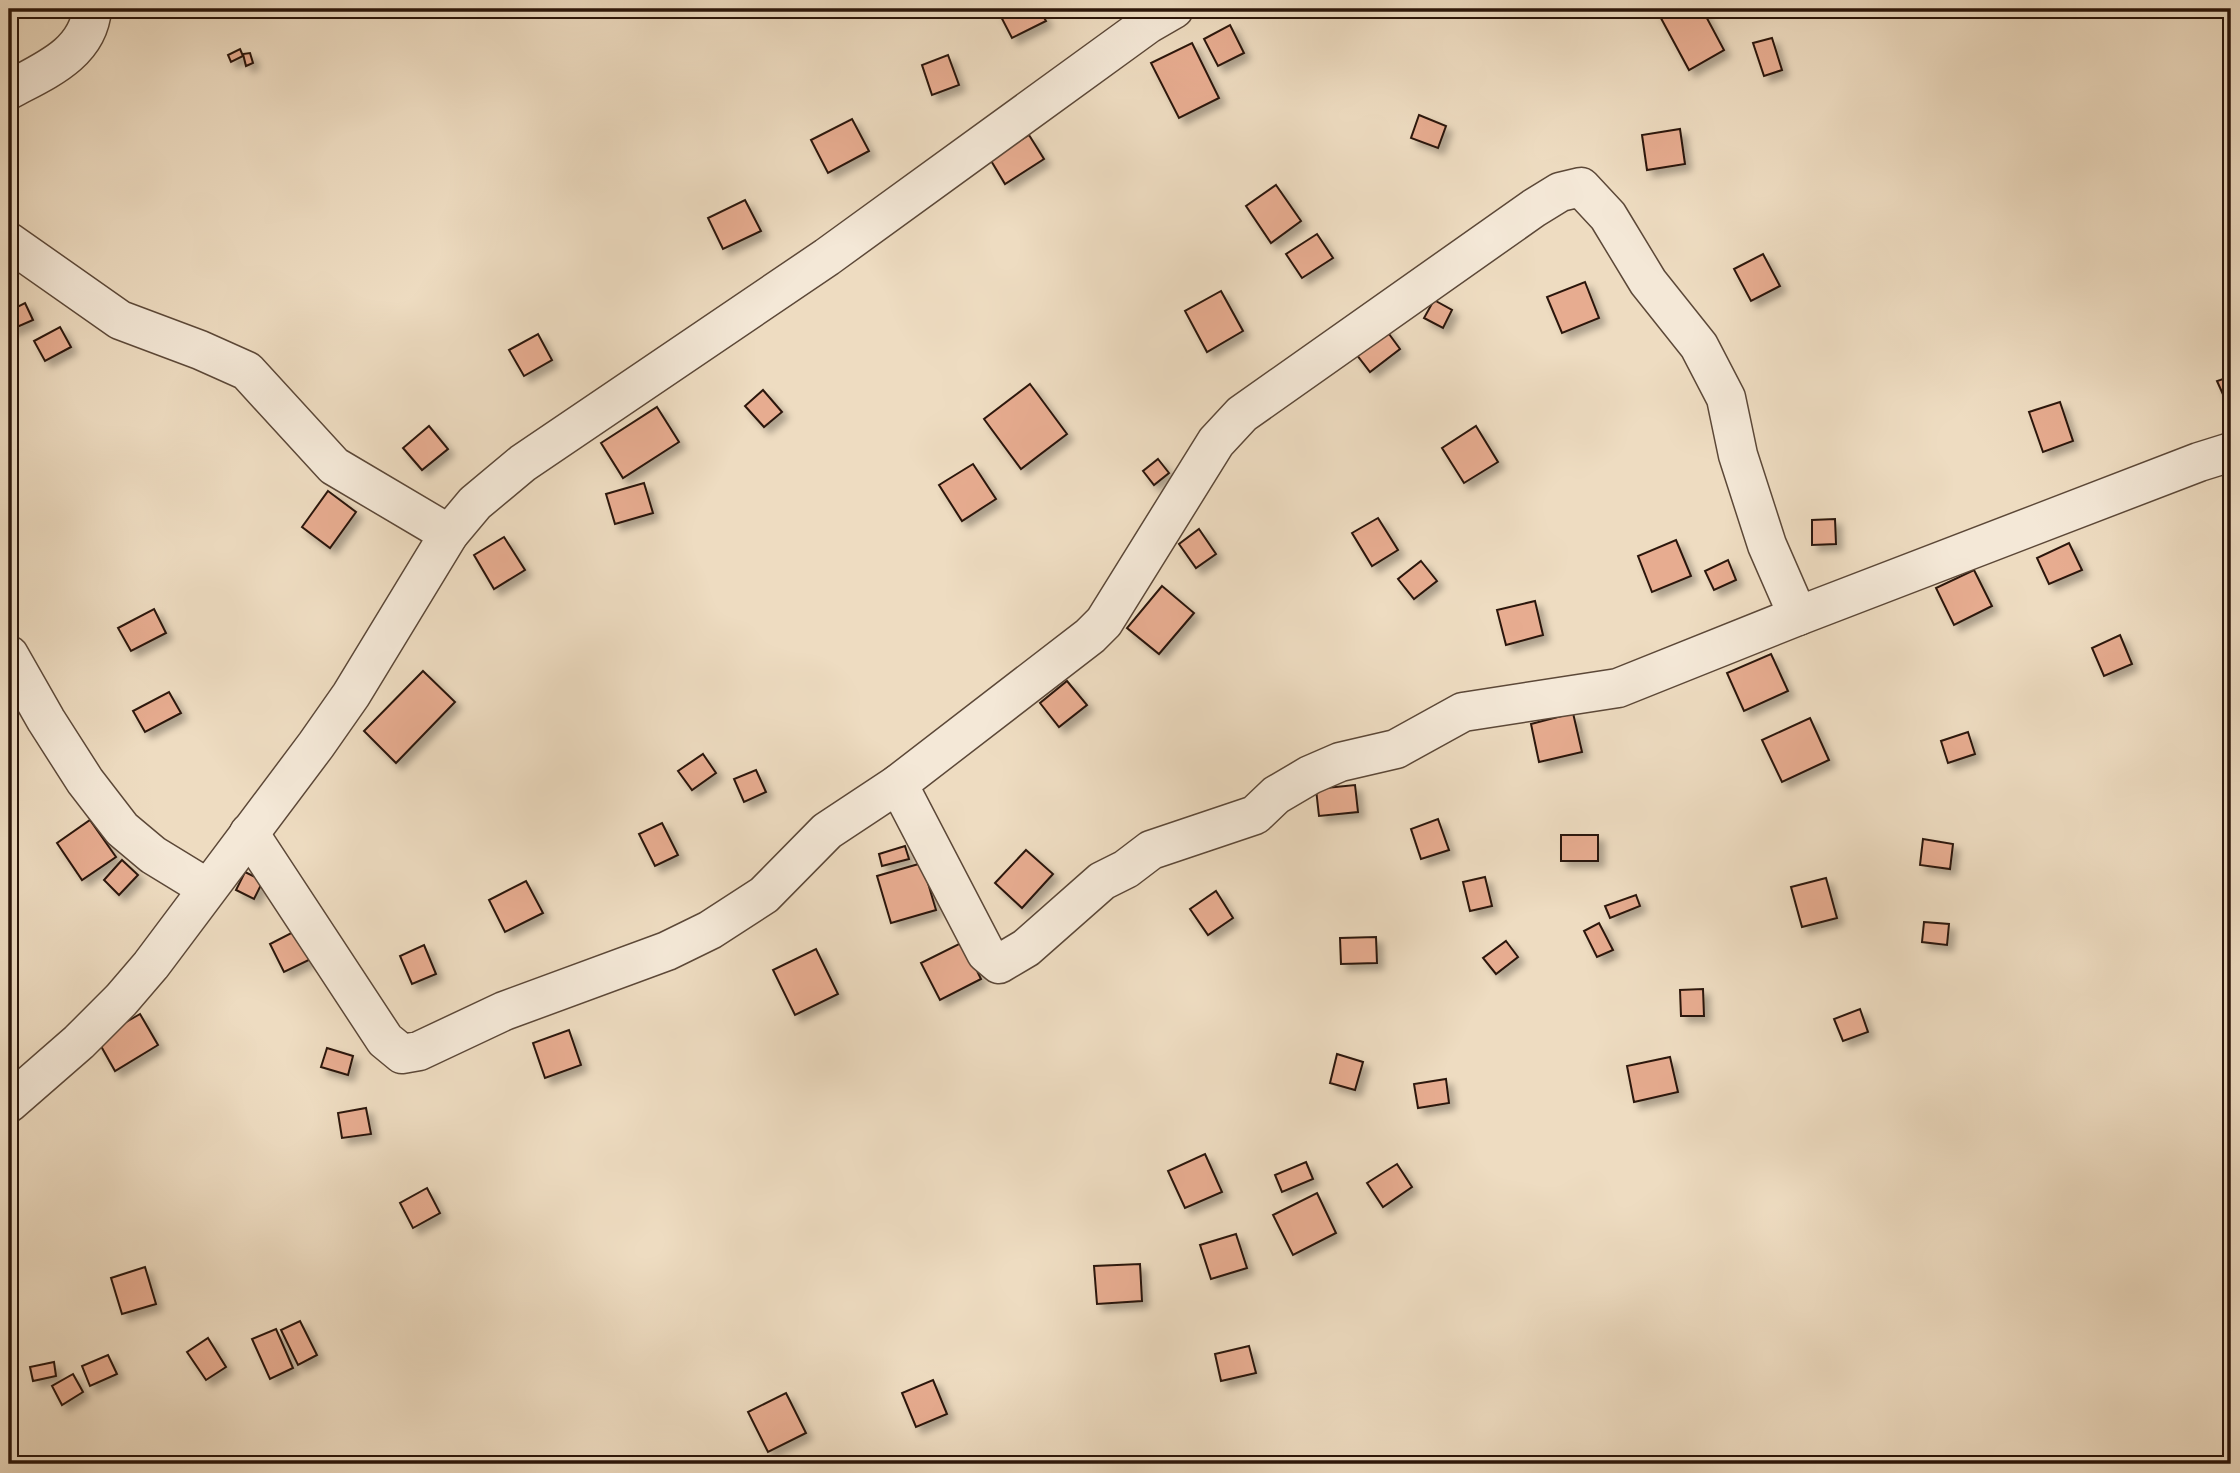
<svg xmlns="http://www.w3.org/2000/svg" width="2240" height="1473" viewBox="0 0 2240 1473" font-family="'Old Standard TT',serif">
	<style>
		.building { fill: #e7ac90; stroke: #2c160a; stroke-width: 2; filter: url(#shadow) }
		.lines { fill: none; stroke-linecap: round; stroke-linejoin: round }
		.minor-casing { stroke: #5c4838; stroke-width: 41 }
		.minor { stroke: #f4e8d7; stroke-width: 38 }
	</style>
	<defs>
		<filter id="shadow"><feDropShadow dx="6" dy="6" stdDeviation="3.5" flood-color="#0004"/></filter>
	</defs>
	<rect width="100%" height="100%" fill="#eedcc1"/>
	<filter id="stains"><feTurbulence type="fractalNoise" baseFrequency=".00286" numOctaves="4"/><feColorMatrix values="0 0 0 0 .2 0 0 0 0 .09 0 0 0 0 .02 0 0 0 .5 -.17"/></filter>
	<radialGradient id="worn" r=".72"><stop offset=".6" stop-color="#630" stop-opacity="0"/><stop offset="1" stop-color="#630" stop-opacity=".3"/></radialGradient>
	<g class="building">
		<path d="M997,9h42l7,12 -34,17z"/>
		<path d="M1656,9h46l22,41 -35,20z"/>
		<path d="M1230,25l14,28 -26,13 -14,-27z"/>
		<path d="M1772,38l10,32 -18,6 -11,-33z"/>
		<path d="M1192,43l27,55 -40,20 -28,-55z"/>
		<path d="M240,49l3,7 -12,6 -3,-7z"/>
		<path d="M250,53l3,10 -7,3 -3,-12z"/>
		<path d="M948,55l11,30 -27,10 -10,-30z"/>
		<path d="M1419,115l27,11 -8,22 -27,-10z"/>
		<path d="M852,119l17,32 -41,22 -17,-33z"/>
		<path d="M1680,129l5,35 -38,6 -5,-35z"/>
		<path d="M1029,135l15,24 -39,25 -15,-25z"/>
		<path d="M1276,185l25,36 -30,22 -25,-37z"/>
		<path d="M745,200l16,31 -38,18 -15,-31z"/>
		<path d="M1317,234l16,24 -31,20 -16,-24z"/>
		<path d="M1763,254l17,32 -29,15 -17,-32z"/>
		<path d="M1585,282l14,36 -37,15 -15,-36z"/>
		<path d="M1221,291l22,40 -36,21 -22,-41z"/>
		<path d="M1434,300l18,10 -9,18 -19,-10z"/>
		<path d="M25,303l8,17 -23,10 -1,-19z"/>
		<path d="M1381,323l19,26 -30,23 -20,-26z"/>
		<path d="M60,327l11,20 -26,14 -11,-20z"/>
		<path d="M538,334l14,26 -28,16 -15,-26z"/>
		<path d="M2229,377l2,19 -6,3 -8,-18z"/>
		<path d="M1030,384l37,50 -46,35 -37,-50z"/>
		<path d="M763,390l19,22 -18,15 -19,-21z"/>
		<path d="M2060,402l13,39 -30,11 -14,-40z"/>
		<path d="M657,407l22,35 -56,36 -22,-35z"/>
		<path d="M429,426l19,23 -26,21 -19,-22z"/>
		<path d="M1476,426l22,36 -34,21 -22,-35z"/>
		<path d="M1158,459l11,14 -15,12 -11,-14z"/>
		<path d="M973,464l23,35 -34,22 -23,-36z"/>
		<path d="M644,483l9,30 -38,11 -9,-30z"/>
		<path d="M328,491l28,21 -26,36 -28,-21z"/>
		<path d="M1378,518l20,32 -26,16 -20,-33z"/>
		<path d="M1835,519l1,25 -24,1v-25z"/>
		<path d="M1199,529l17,25 -20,14 -17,-24z"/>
		<path d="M504,537l21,33 -31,19 -20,-34z"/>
		<path d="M1676,540l15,36 -39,16 -14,-36z"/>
		<path d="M2069,543l13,27 -33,14 -12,-26z"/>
		<path d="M1728,560l8,20 -22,10 -9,-19z"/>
		<path d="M1421,561l16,20 -23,18 -16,-20z"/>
		<path d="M1974,570l18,36 -38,19 -18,-37z"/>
		<path d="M1162,586l32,27 -35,41 -32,-26z"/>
		<path d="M1535,601l8,34 -37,10 -9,-35z"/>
		<path d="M154,609l12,24 -35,18 -13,-23z"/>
		<path d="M2120,635l12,29 -28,12 -12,-28z"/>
		<path d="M1771,654l17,37 -44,20 -17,-38z"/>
		<path d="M423,671l32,31 -59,61 -32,-32z"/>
		<path d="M1067,681l20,24 -28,22 -19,-24z"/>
		<path d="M169,692l12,21 -36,19 -12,-21z"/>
		<path d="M1573,713l9,39 -43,10 -8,-38z"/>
		<path d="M1810,718l19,42 -47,22 -20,-42z"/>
		<path d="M1968,732l7,22 -27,9 -7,-22z"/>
		<path d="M703,754l13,19 -24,17 -14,-19z"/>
		<path d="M756,770l10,22 -22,10 -10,-23z"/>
		<path d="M1355,785l3,27 -39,4 -3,-27z"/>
		<path d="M1438,819l11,31 -28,9 -10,-30z"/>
		<path d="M90,820l26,37 -34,23 -25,-37z"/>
		<path d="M662,823l16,32 -23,11 -16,-32z"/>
		<rect x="1561" y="835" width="37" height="26"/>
		<path d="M1923,839l30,5 -3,25 -30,-4z"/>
		<path d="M905,846l4,13 -27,7 -3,-12z"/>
		<path d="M1026,850l27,24 -31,34 -27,-25z"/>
		<path d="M122,860l16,15 -19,20 -15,-15z"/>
		<path d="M922,863l14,47 -45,13 -14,-47z"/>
		<path d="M245,872l18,9 -9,18 -18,-9z"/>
		<path d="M1485,877l7,29 -22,5 -7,-29z"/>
		<path d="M1826,878l11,40 -35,9 -11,-40z"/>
		<path d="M526,881l17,32 -38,19 -16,-32z"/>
		<path d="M1216,891l17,27 -25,17 -18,-26z"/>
		<path d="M1636,895l4,11 -30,12 -5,-12z"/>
		<path d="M1924,922l25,2 -2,21 -25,-3z"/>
		<path d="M1599,923l14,27 -16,7 -13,-26z"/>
		<path d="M301,928l14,29 -31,15 -14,-28z"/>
		<path d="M1376,937l1,26 -36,1 -1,-26z"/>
		<path d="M1506,941l12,16 -22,17 -13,-16z"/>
		<path d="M963,942l18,37 -41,21 -19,-37z"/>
		<path d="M424,945l12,29 -24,10 -12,-28z"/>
		<path d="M816,949l22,45 -43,21 -22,-45z"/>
		<path d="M1703,989l1,27h-23l-1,-26z"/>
		<path d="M1860,1009l8,23 -25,9 -9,-22z"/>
		<path d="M140,1014l18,31 -43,26 -18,-32z"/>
		<path d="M569,1030l12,35 -36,13 -12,-35z"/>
		<path d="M327,1048l26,8 -5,19 -27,-8z"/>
		<path d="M1337,1054l26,8 -8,28 -25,-7z"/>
		<path d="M1670,1057l8,35 -44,10 -7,-36z"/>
		<path d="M1446,1079l3,24 -31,5 -4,-24z"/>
		<path d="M366,1108l5,26 -29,4 -4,-25z"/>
		<path d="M1205,1154l17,38 -37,16 -17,-37z"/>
		<path d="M1306,1162l7,17 -31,13 -7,-17z"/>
		<path d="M1397,1164l15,23 -29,20 -16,-24z"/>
		<path d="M427,1188l13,25 -27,15 -13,-25z"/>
		<path d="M1317,1193l19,40 -43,22 -20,-40z"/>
		<path d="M1236,1234l11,34 -36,11 -11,-34z"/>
		<path d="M1140,1264l2,37 -45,3 -3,-38z"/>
		<path d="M145,1267l11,37 -34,10 -11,-36z"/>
		<path d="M300,1321l17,34 -19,10 -17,-35z"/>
		<path d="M276,1329l17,39 -23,11 -18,-40z"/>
		<path d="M208,1338l18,29 -20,13 -19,-28z"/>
		<path d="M1249,1346l7,27 -35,8 -6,-27z"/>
		<path d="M108,1355l9,19 -27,12 -8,-20z"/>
		<path d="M54,1362l2,14 -23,5 -3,-14z"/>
		<path d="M73,1374l10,18 -21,13 -10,-19z"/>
		<path d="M933,1380l14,34 -31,13 -14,-34z"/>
		<path d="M786,1393l20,40 -38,19 -20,-40z"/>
	</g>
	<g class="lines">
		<defs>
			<g id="minor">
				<path d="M9,90c35,-19 79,-36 83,-81"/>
				<path d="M9,242l111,78 80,30 47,21 87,95 115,68"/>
				<path d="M9,655l37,65 39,61 37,48 31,26 54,33"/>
				<path d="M898,784l88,169 13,11 27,-16 76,-67 24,-12 25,-19 104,-35 21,-20 34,-20 30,-13 56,-13 67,-37 155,-24 180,-72 401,-154 32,-10"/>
				<path d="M249,833l136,207 17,14 17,-3 85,-40 163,-60 43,-21 54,-35 63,-64 71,-47 192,-148 14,-14 112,-180 26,-28 292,-206 26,-16 21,-5 27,29 40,66 51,64 27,52 12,57 29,90 31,71"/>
				<path d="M9,1103l70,-61 42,-42 30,-35 165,-220 35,-50 98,-161 26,-31 48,-40 304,-206 321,-233 26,-15"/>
			</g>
		</defs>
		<use href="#minor" class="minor-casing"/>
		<use href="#minor" class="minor"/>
	</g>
	<rect width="2240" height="1473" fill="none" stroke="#eedcc1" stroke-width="35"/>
	<rect x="10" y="10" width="2219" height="1452" fill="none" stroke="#2c160a" stroke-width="3.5"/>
	<rect x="18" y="18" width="2205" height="1438" fill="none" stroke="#2c160a" stroke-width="2"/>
	<rect width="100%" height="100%" filter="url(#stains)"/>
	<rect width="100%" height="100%" fill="url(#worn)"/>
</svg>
